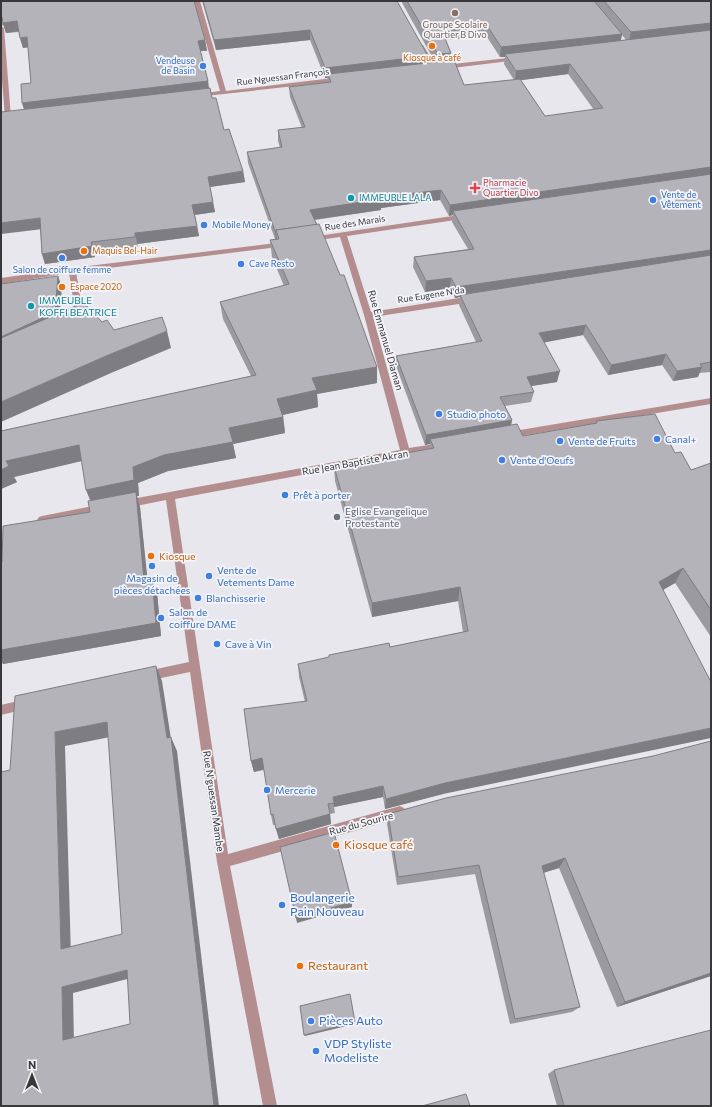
<svg xmlns="http://www.w3.org/2000/svg" width="712" height="1107" viewBox="0 0 712 1107" font-family="Commissioner,sans-serif">
	<style>
		.lines { fill: none; stroke-linecap: round; stroke-linejoin: round }
		.minor { fill: #b48e8f; fill-rule: evenodd }
		.wall { fill: #9a9a9f; fill-rule: evenodd }
		.shaded-wall { fill: #7d7d82 }
		.building { fill: #b3b3b9; stroke: #7d7d82; fill-rule: evenodd }
		.education-dot { fill: #8d6e63; stroke: #f4f5fa; stroke-width: 1.5 }
		.food-dot { fill: #e8710a; stroke: #f4f5fa; stroke-width: 1.5 }
		.shop-dot { fill: #3f7fe0; stroke: #f4f5fa; stroke-width: 1.5 }
		.health-dot { fill: #e0444e; stroke: #f4f5fa; stroke-width: 1.5 }
		.culture-dot { fill: #0f9aa8; stroke: #f4f5fa; stroke-width: 1.5 }
		.worship-dot { fill: #6b7280; stroke: #f4f5fa; stroke-width: 1.5 }
		.labels { text-anchor: middle; stroke-width: 3.5; stroke-linejoin: round; paint-order: stroke }
		.far-education-label { font-size: 9px; fill: #785e54; stroke: #f4f5fa }
		.far-food-label { font-size: 9px; fill: #c56008; stroke: #f4f5fa; text-anchor: start }
		.far-shop-label { font-size: 9px; fill: #366cbe; stroke: #f4f5fa; text-anchor: start }
		.far-street-label { font-size: 9px; fill: #38383a; stroke: #f4f5fa }
		.far-health-label { font-size: 9px; fill: #be3a42; stroke: #f4f5fa; text-anchor: start }
		.far-culture-label { font-size: 9px; fill: #0d838f; stroke: #f4f5fa; text-anchor: start }
		.culture-label { font-size: 10px; fill: #0d838f; stroke: #f4f5fa; text-anchor: start }
		.street-label { font-size: 10px; fill: #38383a; stroke: #f4f5fa }
		.shop-label { font-size: 10px; fill: #366cbe; stroke: #f4f5fa; text-anchor: start }
		.worship-label { font-size: 10px; fill: #5b616d; stroke: #f4f5fa; text-anchor: start }
		.food-label { font-size: 10px; fill: #c56008; stroke: #f4f5fa; text-anchor: start }
		.near-food-label { font-size: 12px; fill: #c56008; stroke: #f4f5fa; text-anchor: start }
		.near-shop-label { font-size: 12px; fill: #366cbe; stroke: #f4f5fa; text-anchor: start }
	</style>
	<rect width="100%" height="100%" fill="#e7e7ed"/>
	<g class="lines">
		<g class="minor">
			<path d="M194,1h6l26,90 115,-14 3,2 -3,2 -145,16 -1,-1 3,-2 22,-3z"/>
			<path d="M1,26l3,2 7,90 -3,2 -3,-2 -4,-51z"/>
			<path d="M419,45h4l14,23 -1,1h-4l-14,-23z"/>
			<path d="M517,57l2,1v2l-75,9 -3,-2 3,-2z"/>
			<path d="M466,214h3v4l-122,18 24,76 101,-16 4,3 -4,3 -99,15 36,131 32,-5 5,3 -2,2 -269,51 53,355 172,-48 4,2 2,4 -2,4 -4,2 -170,48 47,240h-14l-46,-244 -27,-190 -43,9 -4,-2 -1,-3 1,-3 4,-2 42,-9 -23,-162 -40,8 -5,-4 5,-4 274,-50 -36,-135 -24,-78 -29,4 -4,-2 4,-2z"/>
			<path d="M284,242l4,2 -1,2 -211,26 8,45 -4,3 -4,-3 -7,-44 -68,11v-6l71,-10z"/>
			<path d="M711,398v6l-203,34 -5,-3 5,-3z"/>
			<path d="M103,504l5,4 -5,4 -61,12 -3,-1 -2,-3 2,-3 3,-1z"/>
			<path d="M26,699l4,1 2,4 -2,4 -29,7v-10z"/>
		</g>
	</g>
	<g class="wall">
		<path d="M1,1l204,39 2,11h-7l8,30 1,7 15,42 19,41 2,11 -35,5 5,25 -20,3 4,21 -62,8 1,3 -44,5 1,5 -50,7 -3,-10 -2,-25 -16,-120 7,-26 -3,-36 -5,1 -3,-10 -1,-6 -13,1 -2,-7 -3,-1z"/>
		<path d="M202,1h195l31,62 7,-1 -34,-61h310v371l-12,1 -1,4 -25,4 -11,-16 -54,10 -25,-40 -39,7 13,40 -26,4 3,6 -3,10 -26,4 7,14 -1,5 12,11 72,-13 1,-2 79,32 16,17 20,-7v174l-36,-54 -12,7 -220,204 -58,15 -2,-12 -49,10 1,6 -5,1 1,10 -52,15 -4,-14h-2l-2,-10 -7,-45 -10,2 -3,-11 54,-59 -6,-25 -1,-13 92,-17 73,-15 -5,-31 -86,16 -37,-136 -1,-15 95,-17 1,-5 -5,1 -29,-79v-10l80,-14 -17,-37 1,-8 -5,1 -5,-10 -25,4 -12,-25 1,-10 54,-8 -16,-27 1,-7 -4,1 -9,-16 -59,8v2l-66,10 62,147v16l-60,11 1,13 -35,8 2,18 -52,11 3,14 -68,13 -30,12 1,13h-2l3,11 7,72h5l5,13 4,44 -158,28 87,-152 1,-11 -9,-40 -68,16 3,5 -16,7v-58l250,-55 -28,-57 -3,-17 64,-16 -12,-29 -2,-17 5,-1 -27,-76 -1,-11 33,-4 -2,-7v-11l24,-2 -12,-31 -1,-10 39,-5v-4h-3l-15,-38 -94,10zM622,35l4,5h-5zM487,37l13,20h5l-1,7 10,16 -50,5 -14,-25 -4,-20zM568,74l26,36 -49,6 -24,-36z"/>
		<path d="M653,756l58,220 -94,31 -58,-139 -16,5 37,134 -8,5 -62,12 -35,-150 -78,11 -10,-61 1,-10z"/>
		<path d="M554,1070l157,36h-154l-9,-32z"/>
	</g>
	<g class="shaded-wall">
		<path d="M17,21l3,10 -14,2 -3,-10z"/>
		<path d="M711,23v10l-82,9 2,-10z"/>
		<path d="M310,30v10l-94,10 -2,-10z"/>
		<path d="M622,34l-2,10 -115,10v3h-5l1,-10z"/>
		<path d="M27,37l3,10 -7,1 -3,-10z"/>
		<path d="M205,40l2,11h-8l-1,-10z"/>
		<path d="M451,53l-1,10 -13,1 1,-10z"/>
		<path d="M428,56v10l-100,8v4h-3v-10z"/>
		<path d="M570,64l-2,10 -53,7 1,-10z"/>
		<path d="M208,81l1,10 -184,22 -3,-10z"/>
		<path d="M711,167v9l-258,35v4l-4,1 1,-11z"/>
		<path d="M243,171l2,11 -36,5 -1,-10z"/>
		<path d="M441,190l-1,10 -59,8v2l-70,10 -1,-10 71,-13z"/>
		<path d="M213,202l2,10 -21,3 -2,-10z"/>
		<path d="M40,218l3,11 -42,5v-11z"/>
		<path d="M197,226l2,10 -62,8 1,3 -3,-14z"/>
		<path d="M275,231h1l1,10h-1z"/>
		<path d="M91,242l4,15 -50,7 -3,-10z"/>
		<path d="M711,250v9l-251,36v2l-5,1 1,-11z"/>
		<path d="M58,276l4,11 -3,36 -58,20v-6z"/>
		<path d="M451,278l-1,10 -25,4 1,-11z"/>
		<path d="M586,325l-3,10 -46,9 2,-11z"/>
		<path d="M167,331l4,17 -60,25 -110,49v-20l105,-46z"/>
		<path d="M666,354l-4,11 -54,10 3,-10z"/>
		<path d="M377,367v16l-60,11 1,13 -40,9 -1,-17 35,-21z"/>
		<path d="M702,367l-4,10 -25,4 4,-10z"/>
		<path d="M560,371l-3,11 -32,5 2,-10z"/>
		<path d="M283,417l2,16 -52,11 3,14 -68,13 -30,12 1,13h-2l3,11 9,87 -5,-14 -52,-75 -6,-15 47,-23 96,-39z"/>
		<path d="M512,420l-2,10 -80,9v5l-5,1 1,-10z"/>
		<path d="M79,445l6,15 -71,17 3,5 -16,7v-19l5,-9z"/>
		<path d="M683,568l-8,15 -23,13 7,-14z"/>
		<path d="M152,579l5,13 4,44 -158,28 -2,-3v-11z"/>
		<path d="M460,587l-2,14 -86,16v-14z"/>
		<path d="M156,666l6,15 11,71 -6,-14z"/>
		<path d="M107,722l8,14 -50,10 6,211 -10,-8 -6,-217z"/>
		<path d="M711,728v10l-268,56 -58,15 1,-10 59,-16z"/>
		<path d="M171,737l6,14 42,355h-5z"/>
		<path d="M262,758l3,11 -11,3 -3,-11z"/>
		<path d="M383,786v11l-49,10 -1,-10z"/>
		<path d="M330,814l1,10 -52,15 -3,-10z"/>
		<path d="M565,858l-6,10 -23,7 6,-9z"/>
		<path d="M352,902v5l-55,16 -1,-5z"/>
		<path d="M127,970l8,7 -62,16 1,52 -11,-5 -1,-53z"/>
		<path d="M711,973v3l-94,31 8,-5z"/>
		<path d="M355,1022v2l-50,12 -1,-1z"/>
	</g>
	<g class="building">
		<path d="M1,1h193l11,39 -7,1 10,40 -186,22 -1,-19 10,-1 -4,-46 -7,1 -3,-17 -14,2 -1,-6 -1,-1z"/>
		<path d="M203,1h194l31,55 -103,12 -15,-38 -96,10z"/>
		<path d="M407,1h187l28,33 -121,13 -13,-20 -46,4 9,22 -13,1z"/>
		<path d="M604,1h107v22l-80,9z"/>
		<path d="M711,30v137l-261,38 -9,-15 -60,7 1,2 -72,11 7,15 -41,5v1h-1l-28,-79 35,-5 -4,-17 27,-3 -16,-40 42,-5 -3,-8 126,-14 10,25 56,-6 25,37 58,-8 -33,-44 -54,7 -11,-17z"/>
		<path d="M210,88l2,10h4l8,32 5,-1 14,42 -35,6 5,25 -21,3 5,21 -62,7v4l-44,5 1,4 -50,8 -2,-36 -39,5v-111z"/>
		<path d="M711,174v76l-255,37 -5,-9 -25,3 -12,-24 60,-8 -21,-38z"/>
		<path d="M319,224l21,51h4l33,92 -65,11 5,12 -40,9 6,18 -54,11 4,14 -69,13 -31,12 1,13 -48,10 -7,-45 -73,16 3,5 -8,4v-39l255,-56 -36,-73 69,-18 -19,-44 9,-1 -3,-9z"/>
		<path d="M711,255v107l-11,2 2,3 -25,4 -11,-17 -55,11 -25,-40 -47,8 21,38 -33,6 7,15 -34,5 12,23 -86,15 -30,-79 86,-15 -22,-46z"/>
		<path d="M58,276l-3,36 -54,25v-53z"/>
		<path d="M81,300l21,22 5,-2 7,10 48,-13 5,14 -61,25 -105,46v-64l77,-33z"/>
		<path d="M655,414l20,39 6,-1 10,18 20,-7v147l-28,-42 -24,14 52,100v46l-266,55 -59,16 -3,-13 -50,11 1,6 -6,1 2,10 -54,15 -3,-15 -2,1 -9,-57 -11,3 -7,-52 63,-8 -9,-37 31,-7v-2l60,-12 1,4 78,-16 -8,-44 -88,16 -38,-137 100,-18 -4,-9 87,-15 6,12 74,-13 -1,-2z"/>
		<path d="M136,492l8,88 8,-1 4,44 -155,27v-88h1l1,-36 87,-14 -2,-11z"/>
		<path d="M156,666l11,72 4,-1 43,369h-213v-334l9,-2 5,-74zM107,722l15,212 -61,15 -6,-217zM127,970l3,54 -67,16 -1,-53z"/>
		<path d="M711,741v232l-86,29 -60,-144 -23,8 38,141 -65,12 -36,-154 -81,12 -10,-63 58,-16 207,-42z"/>
		<path d="M334,832l18,70 -56,16 -16,-71z"/>
		<path d="M350,994l5,28 -51,13 -4,-29z"/>
		<path d="M711,1030v76h-147l-10,-36z"/>
		<path d="M466,1094l4,12h-48z"/>
	</g>
	<circle class="education-dot" cx="455" cy="13" r="4"/>
	<g class="food-dot">
		<circle cx="432" cy="46" r="4"/>
		<circle cx="84" cy="251" r="4"/>
		<circle cx="62" cy="287" r="4"/>
		<circle cx="151" cy="556" r="4"/>
		<circle cx="336" cy="845" r="4"/>
		<circle cx="300" cy="966" r="4"/>
	</g>
	<g class="shop-dot">
		<circle cx="203" cy="66" r="4"/>
		<circle cx="653" cy="200" r="4"/>
		<circle cx="204" cy="225" r="4"/>
		<circle cx="62" cy="258" r="4"/>
		<circle cx="241" cy="264" r="4"/>
		<circle cx="439" cy="414" r="4"/>
		<circle cx="657" cy="439" r="4"/>
		<circle cx="560" cy="441" r="4"/>
		<circle cx="502" cy="460" r="4"/>
		<circle cx="285" cy="495" r="4"/>
		<circle cx="152" cy="566" r="4"/>
		<circle cx="209" cy="576" r="4"/>
		<circle cx="198" cy="598" r="4"/>
		<circle cx="161" cy="618" r="4"/>
		<circle cx="217" cy="644" r="4"/>
		<circle cx="267" cy="790" r="4"/>
		<circle cx="282" cy="905" r="4"/>
		<circle cx="311" cy="1021" r="4"/>
		<circle cx="316" cy="1051" r="4"/>
	</g>
	<path class="health-dot" d="M473 182h4v4h4v4h-4v4h-4v-4h-4v-4h4z"/>
	<g class="culture-dot">
		<circle cx="351" cy="198" r="4"/>
		<circle cx="31" cy="306" r="4"/>
	</g>
	<circle class="worship-dot" cx="337" cy="517" r="4"/>
	<g class="labels">
		<g class="far-education-label">
			<text x="455" y="28">Groupe Scolaire<tspan x="455" dy="10">Quartier B Divo</tspan></text>
		</g>
		<g class="far-food-label">
			<text x="432" y="61" text-anchor="middle">Kiosque à café</text>
			<text x="92" y="254">Maquis Bel-Hair</text>
			<text x="70" y="290">Espace 2020</text>
		</g>
		<g class="far-shop-label">
			<text x="195" y="64" text-anchor="end">Vendeuse<tspan x="195" dy="10">de Basin</tspan></text>
			<text x="661" y="198">Vente de<tspan x="661" dy="10">Vêtement</tspan></text>
			<text x="212" y="228">Mobile Money</text>
			<text x="249" y="267">Cave Resto</text>
			<text x="62" y="273" text-anchor="middle">Salon de coiffure femme</text>
		</g>
		<g class="far-street-label">
			<text transform="translate(283 77) rotate(-7)" y="3">Rue Nguessan François</text>
			<text transform="translate(355 223) rotate(-9)" y="3">Rue des Marais</text>
			<text transform="translate(431 295) rotate(-9)" y="3">Rue Eugene N'da</text>
		</g>
		<g class="far-health-label">
			<text x="483" y="186">Pharmacie<tspan x="483" dy="10">Quartier Divo</tspan></text>
		</g>
		<g class="far-culture-label">
			<text x="359" y="201">IMMEUBLE LALA</text>
		</g>
		<g class="culture-label">
			<text x="39" y="304">IMMEUBLE<tspan x="39" dy="12">KOFFI BEATRICE</tspan></text>
		</g>
		<g class="street-label">
			<text transform="translate(386 340) rotate(74)" y="4">Rue Emmanuel Diaman</text>
			<text transform="translate(355 462) rotate(-10)" y="4">Rue Jean Baptiste Akran</text>
			<text transform="translate(214 801) rotate(82)" y="4">Rue N'guessan Mambe</text>
			<text transform="translate(361 823) rotate(-15)" y="4">Rue du Sourire</text>
		</g>
		<g class="shop-label">
			<text x="447" y="418">Studio photo</text>
			<text x="665" y="443">Canal+</text>
			<text x="568" y="445">Vente de Fruits</text>
			<text x="510" y="464">Vente d'Oeufs</text>
			<text x="293" y="499">Prêt à porter</text>
			<text x="217" y="574">Vente de<tspan x="217" dy="12">Vetements Dame</tspan></text>
			<text x="152" y="582" text-anchor="middle">Magasin de<tspan x="152" dy="12">pièces détachées</tspan></text>
			<text x="206" y="602">Blanchisserie</text>
			<text x="169" y="616">Salon de<tspan x="169" dy="12">coiffure DAME</tspan></text>
			<text x="225" y="648">Cave à Vin</text>
			<text x="275" y="794">Mercerie</text>
		</g>
		<g class="worship-label">
			<text x="345" y="515">Eglise Evangelique<tspan x="345" dy="12">Protestante</tspan></text>
		</g>
		<g class="food-label">
			<text x="159" y="560">Kiosque</text>
		</g>
		<g class="near-food-label">
			<text x="344" y="849">Kiosque café</text>
			<text x="308" y="970">Restaurant</text>
		</g>
		<g class="near-shop-label">
			<text x="290" y="902">Boulangerie<tspan x="290" dy="14">Pain Nouveau</tspan></text>
			<text x="319" y="1025">Pièces Auto</text>
			<text x="324" y="1048">VDP Styliste<tspan x="324" dy="14">Modeliste</tspan></text>
		</g>
	</g>
	<rect width="712" height="1107" fill="none" stroke="#38383a" stroke-width="4"/>
	<g transform="translate(32 1075)" stroke="#f4f5fa" stroke-width="3" paint-order="stroke">
	<path d="M0-3L7 15L0 10L-7 15Z" fill="#38383a"/>
	<text y="-6" font-size="11" font-weight="bold" text-anchor="middle" fill="#38383a">N</text>
	</g>
</svg>
